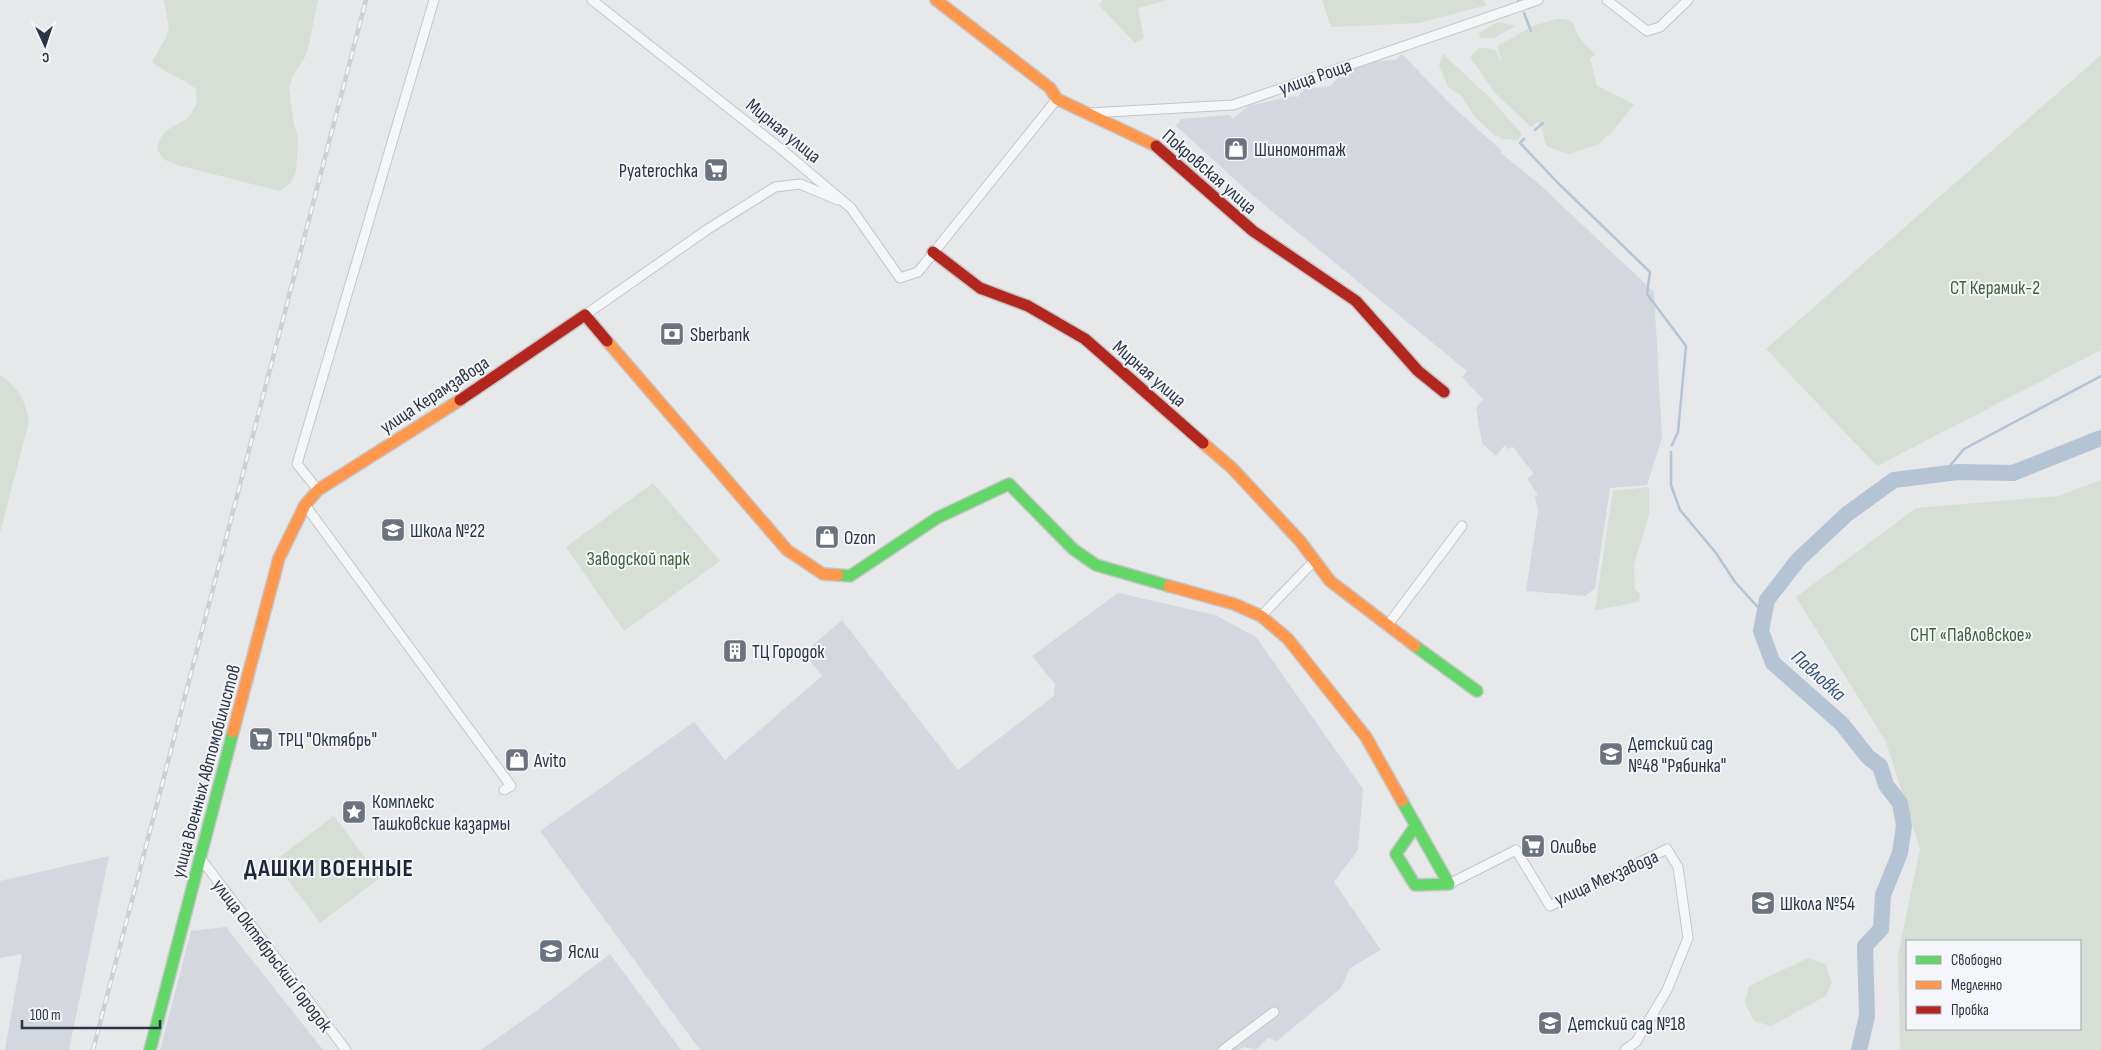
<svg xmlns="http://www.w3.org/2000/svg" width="2101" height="1050" viewBox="0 0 2101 1050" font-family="'Sofia Sans Condensed',sans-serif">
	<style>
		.built { fill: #d4d7dd }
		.green { fill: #d6ded6; fill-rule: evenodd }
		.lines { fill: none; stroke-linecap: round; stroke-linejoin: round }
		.stream { stroke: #b4c4d5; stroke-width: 2.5 }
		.river { stroke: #b4c4d5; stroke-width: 16 }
		.street-casing { stroke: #c4c6c8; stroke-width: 11 }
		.fast-casing { stroke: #c4c6c8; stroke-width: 14 }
		.slow-casing { stroke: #c4c6c8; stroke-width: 14 }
		.jam-casing { stroke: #c4c6c8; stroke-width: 14 }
		.street { stroke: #f5f6f7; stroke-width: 9 }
		.fast { stroke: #63d668; stroke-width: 11 }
		.slow { stroke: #ff974d; stroke-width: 11 }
		.jam { stroke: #b3261e; stroke-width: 11 }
		.rail-casing { stroke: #cecfd2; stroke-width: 4.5 }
		.rail { stroke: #f4f6f9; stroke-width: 2.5; stroke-dasharray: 8; stroke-linecap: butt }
		.labels { text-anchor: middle; stroke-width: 4; stroke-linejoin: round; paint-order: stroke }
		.street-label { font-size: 19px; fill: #2b3445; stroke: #f4f6f9 }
		.poi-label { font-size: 19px; fill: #2b3445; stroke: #f4f6f9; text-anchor: start }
		.park-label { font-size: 19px; fill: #3f6138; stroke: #f4f6f9 }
		.water-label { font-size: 20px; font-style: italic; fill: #34527a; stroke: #f4f6f9 }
		.district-label { font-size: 24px; font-weight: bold; letter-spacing: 1px; fill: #1d2536; stroke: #f4f6f9 }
	</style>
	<rect width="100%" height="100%" fill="#e6e8ea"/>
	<g class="built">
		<path d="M1402,54l49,51 51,46 -1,2 37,30 116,109 8,146 -15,47 -37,3 -15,100 -10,8 -59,-5 12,-80 -3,-15 3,-1 -11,-17 7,-4 -21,-27 -6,2 -2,-4 -9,11 -14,-13 -6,-35 7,-9 -21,-22 5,-6 -216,-177 -75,-68 5,-7 48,-4 4,4 15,-13 45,-10 5,1 6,-8 27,-3 11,-13 33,-12 21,-1z"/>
		<path d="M1118,593l97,22 41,22 107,152 -5,61 -24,32 47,68 -31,18 -9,20 -64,53 -9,-3 -12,12 -12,-3 -5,3h-539l-160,-219 154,-109 31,38 97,-84 -18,-23 38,-33 116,150 96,-74 1,-12 -23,-28z"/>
		<path d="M109,856l-40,194h-64l17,-96 -22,4v-77z"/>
		<path d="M226,927l97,123h-163l31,-119z"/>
		<path d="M610,954l71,96h-200l55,-39z"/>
	</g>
	<g class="green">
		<path d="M164,0h154l-9,44 -3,11 -14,23 -3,11 5,36 4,11 -2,35 -5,12 -11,8 -103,-26 -14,-6 -6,-10c5,-20 10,-18 26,-28 7,-4 11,-12 14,-19l-1,-13c-14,-12 -31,-15 -44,-27l13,-23 4,-11z"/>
		<path d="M1103,0h61v1l-26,7 6,30 -9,5 -36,-38z"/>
		<path d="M1322,0h161l4,5 -68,18 -88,4z"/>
		<path d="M1556,19c24,0 14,7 25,20 4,6 9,10 14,15l-5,5 7,27 37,18 -20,26 -15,14 -31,10 -22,-8 -5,-21 -3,-3 -7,5 -35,-33 -26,-37c10,-11 13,-11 26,-6l7,15 -6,-20 36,-20z"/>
		<path d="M1498,22l17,4 -21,12h-14l-1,-5z"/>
		<path d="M1443,54l47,44 32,36 -4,6 -16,-1 -9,-5 -19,-18 -13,-21 -13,-8 -9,-22z"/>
		<path d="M2101,55v295l-224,116 -111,-117z"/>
		<path d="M1187,151l35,30 -6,7 -35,-28z"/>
		<path d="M0,375c18,13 25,24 29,46l-29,112z"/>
		<path d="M2101,480v570h-201l-2,-95 22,-106 -34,-107 -90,-145 120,-89 143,-12zM1907,941h173v88h-173z"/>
		<path d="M653,483l67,78 -96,70 -58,-84z"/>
		<path d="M1649,487v27l-15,51 1,25 5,4 -1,8 -44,8 18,-119z"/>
		<path d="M334,816l46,62 -60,45 -46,-62z"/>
		<path d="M1808,958l17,6 7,18 -6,14 -55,30 -17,-5 -9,-18 4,-17z"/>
	</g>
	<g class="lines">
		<g class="stream">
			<path d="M1518,0l1,2"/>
			<path d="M1524,13l7,18"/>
			<path d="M1535,130l8,-7"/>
			<path d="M1524,139l-4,4 38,40 92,89 -3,22 39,52 -8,86 -6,13"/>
			<path d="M1671,452v33l9,25 36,43 19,29 29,32"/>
			<path d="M1943,474l21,-25 137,-73"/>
		</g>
		<path class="river" d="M1859,1050l8,-34 -2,-70 16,-17 2,-34 17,-42 4,-27 -4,-23 -14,-18 -6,-19 -12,-9 -26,-33 -69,-61 -12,-32 6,-31 31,-40 49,-46 47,-34 64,-8 55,1 88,-35"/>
		<defs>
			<g id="street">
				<path d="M592,0l194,153 65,55 49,70 18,-6 139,-173"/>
				<path d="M1607,0l40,31 13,-4 28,-27"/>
				<path d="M1089,113l144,-8 305,-105"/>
				<path d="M585,315l123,-86 67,-42 25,-3 38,16"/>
				<path d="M318,490l-21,-26 137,-464"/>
				<path d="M305,505l206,281 -7,4"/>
				<path d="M1261,616l54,-56"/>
				<path d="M1387,626l75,-100"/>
				<path d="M201,859l145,191"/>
				<path d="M1449,884l67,-34 34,56 117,-57 11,18 10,71 -21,52 -31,52 -11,8"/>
				<path d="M1223,1050l51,-38"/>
			</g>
			<g id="fast">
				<path d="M838,575l12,1 87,-58 72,-34 64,65 23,16 73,21"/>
				<path d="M1415,646l62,45"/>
				<path d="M1402,801l47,83 -34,1 -19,-31 20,-29"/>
				<path d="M150,1050l83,-318"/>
			</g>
			<g id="slow">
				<path d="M936,0l114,88 7,11 99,47"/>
				<path d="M607,341l180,209 36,24 15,1"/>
				<path d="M1203,443l29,25 68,73 30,40 85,65"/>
				<path d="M1169,586l65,18 27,12 27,23 78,98 36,64"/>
				<path d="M233,732l46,-174 26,-53 13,-15 142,-90"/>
			</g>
			<g id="jam">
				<path d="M1156,146l97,85 103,70 62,70 26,21"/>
				<path d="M933,252l47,36 48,18 57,33 118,104"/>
				<path d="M460,400l125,-85 22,26"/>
			</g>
		</defs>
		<use href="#street" class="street-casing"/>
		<use href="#fast" class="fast-casing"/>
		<use href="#slow" class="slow-casing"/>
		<use href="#jam" class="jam-casing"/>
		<use href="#street" class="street"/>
		<use href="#fast" class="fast"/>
		<use href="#slow" class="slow"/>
		<use href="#jam" class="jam"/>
		<defs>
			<path id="rail" d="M93,1050l273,-1050"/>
		</defs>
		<use href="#rail" class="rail-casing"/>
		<use href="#rail" class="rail"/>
	</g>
	<defs>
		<symbol id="shop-square" viewBox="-11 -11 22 22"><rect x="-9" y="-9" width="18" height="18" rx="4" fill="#6c737f" stroke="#f4f6f9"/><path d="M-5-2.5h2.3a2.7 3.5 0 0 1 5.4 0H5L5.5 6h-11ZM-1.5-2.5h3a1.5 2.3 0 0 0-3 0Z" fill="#fff"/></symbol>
		<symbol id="supermarket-square" viewBox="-11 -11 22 22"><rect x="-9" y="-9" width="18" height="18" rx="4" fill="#6c737f" stroke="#f4f6f9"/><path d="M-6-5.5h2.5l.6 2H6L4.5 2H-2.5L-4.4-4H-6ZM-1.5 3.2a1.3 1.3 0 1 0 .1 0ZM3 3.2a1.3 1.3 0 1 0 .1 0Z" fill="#fff"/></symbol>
		<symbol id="bank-square" viewBox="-11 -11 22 22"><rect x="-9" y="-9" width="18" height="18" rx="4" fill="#6c737f" stroke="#f4f6f9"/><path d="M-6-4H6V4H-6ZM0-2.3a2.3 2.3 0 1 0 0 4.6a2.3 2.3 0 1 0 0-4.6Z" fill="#fff"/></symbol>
		<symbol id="school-square" viewBox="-11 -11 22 22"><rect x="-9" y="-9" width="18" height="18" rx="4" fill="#6c737f" stroke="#f4f6f9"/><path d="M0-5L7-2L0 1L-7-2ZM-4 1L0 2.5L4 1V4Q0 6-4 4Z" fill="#fff"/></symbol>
		<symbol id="building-square" viewBox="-11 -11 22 22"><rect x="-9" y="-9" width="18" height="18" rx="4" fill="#6c737f" stroke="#f4f6f9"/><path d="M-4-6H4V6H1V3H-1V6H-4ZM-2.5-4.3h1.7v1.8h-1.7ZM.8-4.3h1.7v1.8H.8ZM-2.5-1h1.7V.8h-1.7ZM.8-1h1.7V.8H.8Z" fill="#fff"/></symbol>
		<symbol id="sight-square" viewBox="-11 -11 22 22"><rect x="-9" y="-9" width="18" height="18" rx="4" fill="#6c737f" stroke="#f4f6f9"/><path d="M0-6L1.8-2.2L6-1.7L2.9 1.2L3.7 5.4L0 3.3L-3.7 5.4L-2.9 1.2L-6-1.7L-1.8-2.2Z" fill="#fff"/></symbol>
	</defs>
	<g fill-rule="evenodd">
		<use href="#shop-square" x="1222" y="135" width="28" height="28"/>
		<use href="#supermarket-square" x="702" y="156" width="28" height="28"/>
		<use href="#bank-square" x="658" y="320" width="28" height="28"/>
		<use href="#school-square" x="379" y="516" width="28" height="28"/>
		<use href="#shop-square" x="813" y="523" width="28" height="28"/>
		<use href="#building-square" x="721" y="637" width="28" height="28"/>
		<use href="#supermarket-square" x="247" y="725" width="28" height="28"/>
		<use href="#school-square" x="1597" y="740" width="28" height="28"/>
		<use href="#shop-square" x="503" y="746" width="28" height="28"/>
		<use href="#sight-square" x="340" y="798" width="28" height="28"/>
		<use href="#supermarket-square" x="1519" y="832" width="28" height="28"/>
		<use href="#school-square" x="1749" y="889" width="28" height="28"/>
		<use href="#school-square" x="537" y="937" width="28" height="28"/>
		<use href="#school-square" x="1536" y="1009" width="28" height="28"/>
	</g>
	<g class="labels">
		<g class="street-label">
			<text transform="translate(1315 76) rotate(-19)" y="7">улица Роща</text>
			<text transform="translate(784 130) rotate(39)" y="7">Мирная улица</text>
			<text transform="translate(1210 171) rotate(41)" y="7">Покровская улица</text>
			<text transform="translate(1150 373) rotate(41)" y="7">Мирная улица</text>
			<text transform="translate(434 394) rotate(-33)" y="7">улица Керамзавода</text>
			<text transform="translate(205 771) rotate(-75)" y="7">улица Военных Автомобилистов</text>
			<text transform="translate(1606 877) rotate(-24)" y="7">улица Мехзавода</text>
			<text transform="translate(273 955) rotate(53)" y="7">улица Октябрьский Городок</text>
		</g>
		<g class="poi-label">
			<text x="1254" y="156">Шиномонтаж</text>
			<text x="698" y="177" text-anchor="end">Pyaterochka</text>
			<text x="690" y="341">Sberbank</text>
			<text x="410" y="537">Школа №22</text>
			<text x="844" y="544">Ozon</text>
			<text x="752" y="658">ТЦ Городок</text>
			<text x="278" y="746">ТРЦ "Октябрь"</text>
			<text x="1628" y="750">Детский сад<tspan x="1628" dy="22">№48 "Рябинка"</tspan></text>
			<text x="534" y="767">Avito</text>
			<text x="372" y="808">Комплекс<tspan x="372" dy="22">Ташковские казармы</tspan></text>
			<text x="1550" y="853">Оливье</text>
			<text x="1780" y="910">Школа №54</text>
			<text x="568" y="958">Ясли</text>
			<text x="1568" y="1030">Детский сад №18</text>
		</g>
		<g class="park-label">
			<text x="1995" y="294">СТ Керамик-2</text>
			<text x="638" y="565">Заводской парк</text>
			<text x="1971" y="641">СНТ «Павловское»</text>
		</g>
		<g class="water-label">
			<text transform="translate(1819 675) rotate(42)" y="7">Павловка</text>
		</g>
		<g class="district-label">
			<text x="329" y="876">ДАШКИ ВОЕННЫЕ</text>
		</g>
	</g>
	<rect x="1906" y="940" width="175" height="90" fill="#f4f6f9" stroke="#a4a8b1"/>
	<rect x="1916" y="956" width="25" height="8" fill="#63d668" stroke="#a4a8b1"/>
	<text x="1951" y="965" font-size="15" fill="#2b3445">Свободно</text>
	<rect x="1916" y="981" width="25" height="8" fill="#ff974d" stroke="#a4a8b1"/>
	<text x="1951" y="990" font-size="15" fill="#2b3445">Медленно</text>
	<rect x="1916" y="1006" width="25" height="8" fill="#b3261e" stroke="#a4a8b1"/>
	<text x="1951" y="1015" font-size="15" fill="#2b3445">Пробка</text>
	<g transform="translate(45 45) rotate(177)" stroke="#f4f6f9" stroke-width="4" paint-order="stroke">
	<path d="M0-4L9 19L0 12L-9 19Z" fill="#2b3445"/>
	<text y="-8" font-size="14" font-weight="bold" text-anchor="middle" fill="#2b3445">С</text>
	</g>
	<path d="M22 1020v8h138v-8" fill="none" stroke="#2b3445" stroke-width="2.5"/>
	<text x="30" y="1020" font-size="15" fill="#2b3445" stroke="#f4f6f9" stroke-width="4" paint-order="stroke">100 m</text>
</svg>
